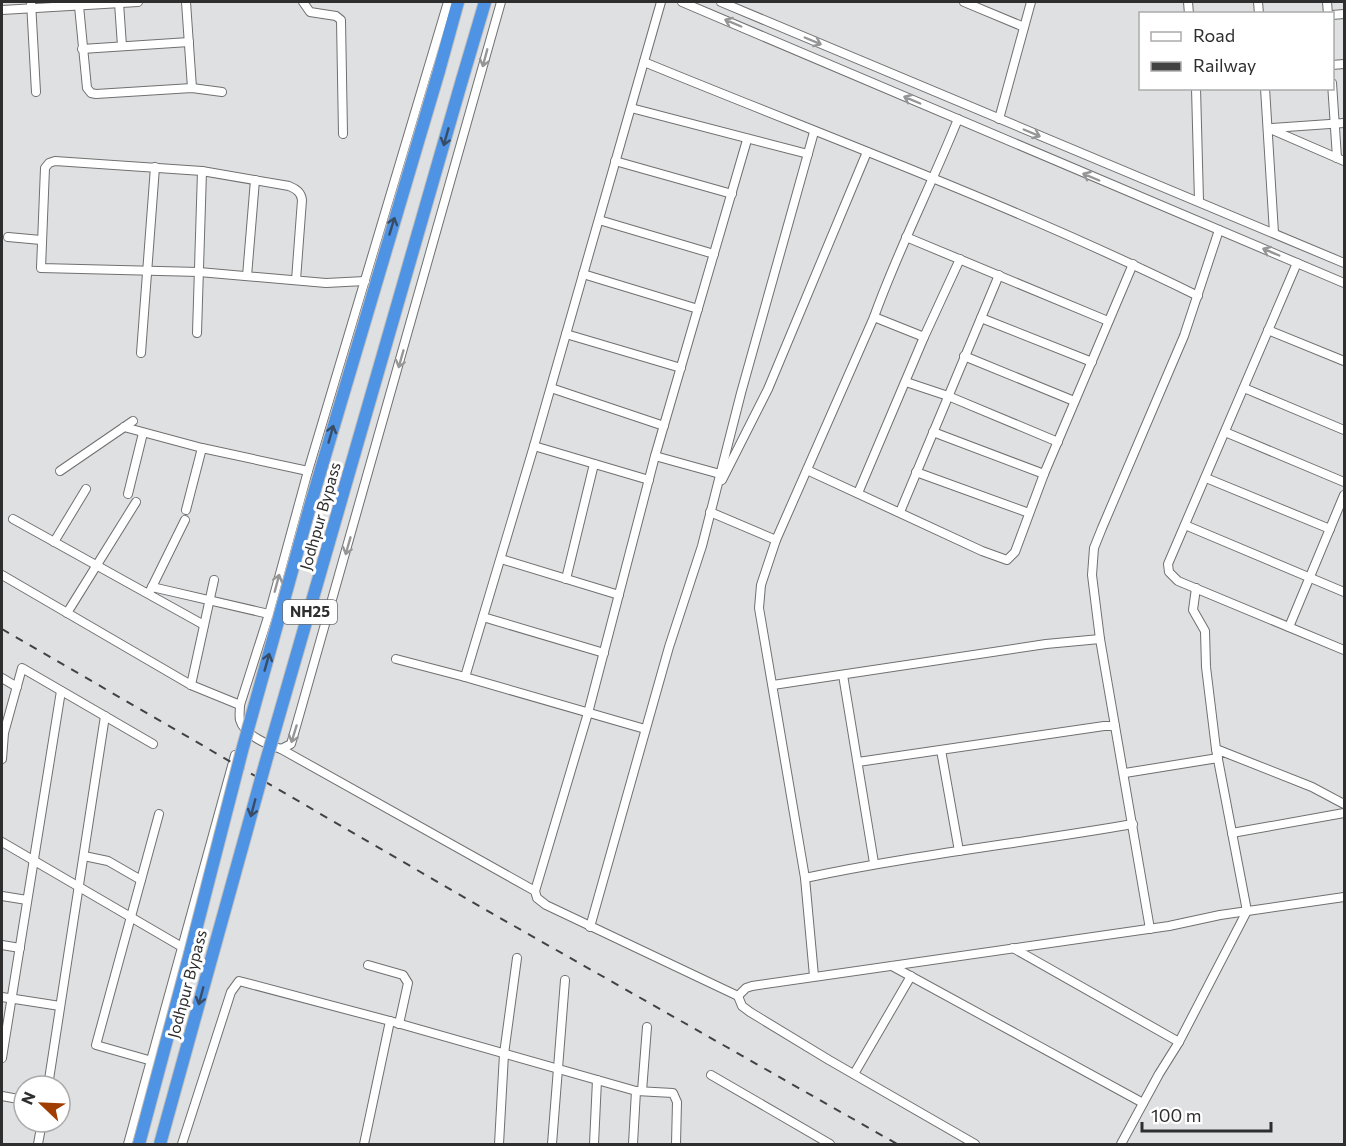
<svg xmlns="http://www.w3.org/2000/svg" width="1346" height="1146" viewBox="0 0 1346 1146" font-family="Commissioner,sans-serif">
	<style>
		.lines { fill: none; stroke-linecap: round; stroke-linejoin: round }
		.minor-casing { stroke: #707071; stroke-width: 10 }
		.highway-casing { stroke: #bcbcbc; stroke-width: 14 }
		.minor { stroke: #fff; stroke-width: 8 }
		.highway { stroke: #4e93e4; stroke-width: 12 }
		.rail { stroke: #424242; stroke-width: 2; stroke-dasharray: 8 8; stroke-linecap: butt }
		.highway-bridge-casing { stroke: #bcbcbc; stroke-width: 14; stroke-linecap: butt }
		.highway-bridge { stroke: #4e93e4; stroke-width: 12 }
		.oneway { stroke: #969696 }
		.oneway2 { stroke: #384c65 }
		.labels { text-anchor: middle; stroke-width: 6; stroke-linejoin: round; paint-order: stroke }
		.shield { fill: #fff; stroke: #6d6d6d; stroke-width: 1.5 }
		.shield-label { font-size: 15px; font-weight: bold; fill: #2e2e2e }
		.street-label { font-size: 16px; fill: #2e2e2e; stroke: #fff }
	</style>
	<rect width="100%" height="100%" fill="#dfe0e1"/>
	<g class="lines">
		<defs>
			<g id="minor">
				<path d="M31,2l5,90"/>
				<path d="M186,2l6,86"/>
				<path d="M303,2l7,10 26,4 5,4 2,114"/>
				<path d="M448,2l-140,469 -39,143 -29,91c0,5 -1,11 0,15 4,15 28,25 41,29l10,-5 10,-35 200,-707"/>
				<path d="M682,2l662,281"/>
				<path d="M721,2l623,261"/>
				<path d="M964,2l60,25"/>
				<path d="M1188,2l1,12"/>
				<path d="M1258,2l1,12"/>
				<path d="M1327,2l1,12"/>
				<path d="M119,3l3,43"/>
				<path d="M79,6l8,82 4,5 5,1 96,-6 30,4"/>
				<path d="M2,10l136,-8"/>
				<path d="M1332,15l12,-1"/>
				<path d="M82,49l107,-7"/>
				<path d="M644,62c185,76 374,145 554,234"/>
				<path d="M1332,65l12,-1"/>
				<path d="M1332,83l5,75"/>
				<path d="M1196,88l3,113"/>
				<path d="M1265,88l9,145"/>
				<path d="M631,108l177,46"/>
				<path d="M999,119l32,-117"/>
				<path d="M1268,128l76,33"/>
				<path d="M1272,128l72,-5"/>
				<path d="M615,161l117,33"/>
				<path d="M599,220l115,34"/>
				<path d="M8,237l33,3"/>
				<path d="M906,237l202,84"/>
				<path d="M1297,263l-129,301 1,8 9,9 166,69"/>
				<path d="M583,274l115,35"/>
				<path d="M247,276l8,-96"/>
				<path d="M296,280l6,-80c-1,-8 -6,-11 -13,-14l-87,-15 -147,-10 -6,2 -4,5 -4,100 158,4 127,11 39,-2"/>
				<path d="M874,317l50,20"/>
				<path d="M981,318l111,44"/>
				<path d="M1268,330l76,31"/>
				<path d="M197,333l5,-162"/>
				<path d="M566,334l115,34"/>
				<path d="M141,353l14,-186"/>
				<path d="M964,356l110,45"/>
				<path d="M906,382l42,14 110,46"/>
				<path d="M551,388l113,38"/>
				<path d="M1244,388l100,42"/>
				<path d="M124,427l78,21 106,23"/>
				<path d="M933,432l111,42"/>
				<path d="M1225,432l119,50"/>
				<path d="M534,446l115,34"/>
				<path d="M655,456l65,18"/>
				<path d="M807,470l175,81 25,9 8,-8 29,-78 89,-210"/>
				<path d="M60,471l73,-50"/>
				<path d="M916,472l113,41"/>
				<path d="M1206,478l124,51"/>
				<path d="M722,480l46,-91 99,-237"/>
				<path d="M858,493l66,-156 36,-78"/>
				<path d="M128,494l15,-61"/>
				<path d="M186,510l16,-62"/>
				<path d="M710,512l66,28"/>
				<path d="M900,512l99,-237"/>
				<path d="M13,519l191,106"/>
				<path d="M1185,525l159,67"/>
				<path d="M54,542l32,-53"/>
				<path d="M501,559l118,36"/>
				<path d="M2,575l189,110 49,20"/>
				<path d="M566,579l28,-115"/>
				<path d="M152,587l117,27"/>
				<path d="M1196,588l-3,22 12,21 1,36 10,82"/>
				<path d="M150,591l35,-71"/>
				<path d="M67,613l69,-111"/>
				<path d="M483,617l121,36"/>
				<path d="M1289,627l55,-132"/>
				<path d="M396,659l69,18 180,52"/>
				<path d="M843,675l31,188"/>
				<path d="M465,677l69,-231 127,-444"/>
				<path d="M2,678l15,9"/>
				<path d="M191,685l23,-105"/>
				<path d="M773,685l273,-41 54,-5"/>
				<path d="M281,749l254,142 2,7 9,7 192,91"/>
				<path d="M941,750l18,101"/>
				<path d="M2,759l2,-26 18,-65 131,76"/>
				<path d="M858,762l246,-36h11"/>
				<path d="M1125,773l93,-15"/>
				<path d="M1232,833l112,-20"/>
				<path d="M2,842l180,105"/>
				<path d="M84,856l24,5 33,19"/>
				<path d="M805,878c108,-23 219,-35 328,-54"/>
				<path d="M535,891l53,-178 67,-257 92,-316"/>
				<path d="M2,896l25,4"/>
				<path d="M590,927l79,-280 33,-101 39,-153 73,-261"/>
				<path d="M1150,929l-50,-290 -8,-64 2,-27 8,-20 82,-192 35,-106"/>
				<path d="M2,945l18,3"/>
				<path d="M1013,948l166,94"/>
				<path d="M368,965l35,10 5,8 -9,41"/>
				<path d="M892,966l251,137"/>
				<path d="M814,976l-9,-98 -46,-270 2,-23 15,-45 98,-223c24,-67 57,-131 84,-198"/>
				<path d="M2,997l58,9"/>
				<path d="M2,1058l59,-367"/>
				<path d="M152,1061l-56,-16 63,-231"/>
				<path d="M854,1074l57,-98"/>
				<path d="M711,1075l119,69"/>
				<path d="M48,1086l57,-370"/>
				<path d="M636,1091l37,2 4,9 -1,42"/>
				<path d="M642,1091l5,-64"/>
				<path d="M2,1096l22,4"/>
				<path d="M38,1144l4,-22"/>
				<path d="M128,1144l107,-389"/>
				<path d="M182,1144l49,-152 8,-11 151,40 246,70 -3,53"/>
				<path d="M364,1144l26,-123"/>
				<path d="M499,1144l5,-90 13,-96"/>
				<path d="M552,1144l13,-164"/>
				<path d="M594,1144l3,-64"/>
				<path d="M975,1144l-146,-84 -79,-48 -8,-6 -4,-10 8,-8 6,-2 417,-60 51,-11 124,-18"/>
				<path d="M1121,1144l38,-70 20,-32 68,-131 -31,-162 96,38 32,17"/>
			</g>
			<g id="highway">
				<path d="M439,71l19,-69"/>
				<path d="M462,80l23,-78"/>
			</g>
		</defs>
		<use href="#minor" class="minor-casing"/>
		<use href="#highway" class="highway-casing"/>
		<use href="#minor" class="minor"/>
		<use href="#highway" class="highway"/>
		<path class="rail" d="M2,629l484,281 411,234"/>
		<defs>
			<g id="highway-bridge">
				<path d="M139,1144l50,-187 54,-210 68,-244 128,-432"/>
				<path d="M160,1144l106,-383 196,-681"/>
			</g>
		</defs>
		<use href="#highway-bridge" class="highway-bridge-casing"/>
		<use href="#highway-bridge" class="highway-bridge"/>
	</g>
	<defs><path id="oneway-shaft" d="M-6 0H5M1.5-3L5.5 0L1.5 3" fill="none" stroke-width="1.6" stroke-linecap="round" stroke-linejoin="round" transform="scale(1.5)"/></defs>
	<g class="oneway">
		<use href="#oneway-shaft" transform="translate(733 23) rotate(-157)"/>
		<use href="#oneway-shaft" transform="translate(813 41) rotate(23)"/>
		<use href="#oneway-shaft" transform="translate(485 58) rotate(105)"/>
		<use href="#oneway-shaft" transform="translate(912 100) rotate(-157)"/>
		<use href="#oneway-shaft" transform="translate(1032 133) rotate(23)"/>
		<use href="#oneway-shaft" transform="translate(1091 177) rotate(-157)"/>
		<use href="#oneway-shaft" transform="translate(1271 252) rotate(-157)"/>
		<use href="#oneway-shaft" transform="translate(401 359) rotate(106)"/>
		<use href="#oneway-shaft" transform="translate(348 546) rotate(106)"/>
		<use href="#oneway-shaft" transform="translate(277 583) rotate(-75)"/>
		<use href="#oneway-shaft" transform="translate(294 734) rotate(107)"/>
	</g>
	<g class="oneway2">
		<use href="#oneway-shaft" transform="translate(446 137) rotate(106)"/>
		<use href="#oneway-shaft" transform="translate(392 226) rotate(-73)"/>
		<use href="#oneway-shaft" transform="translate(331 434) rotate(-74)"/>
		<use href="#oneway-shaft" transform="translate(267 662) rotate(-74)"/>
		<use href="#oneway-shaft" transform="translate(253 808) rotate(105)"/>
		<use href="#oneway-shaft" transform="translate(201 996) rotate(105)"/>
	</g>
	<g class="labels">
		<rect class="shield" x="283" y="600" width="54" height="24" rx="4.5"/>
		<g class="shield-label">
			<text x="310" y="617">NH25</text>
		</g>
		<g class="street-label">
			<text transform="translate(320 516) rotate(-74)" y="6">Jodhpur Bypass</text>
			<text transform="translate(187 984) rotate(-75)" y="6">Jodhpur Bypass</text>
		</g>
	</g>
	<rect width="1346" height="1146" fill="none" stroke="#2e2e2e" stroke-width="6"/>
	<rect x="1139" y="12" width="195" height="78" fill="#ffffff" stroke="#ababab" stroke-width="1.5"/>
	<rect x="1151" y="32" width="30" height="9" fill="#ffffff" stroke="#ababab" stroke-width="1.5"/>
	<text x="1193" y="42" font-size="18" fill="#2e2e2e">Road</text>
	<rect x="1151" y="62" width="30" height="9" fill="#424242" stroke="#ababab" stroke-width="1.5"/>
	<text x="1193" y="72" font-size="18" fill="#2e2e2e">Railway</text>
	<g transform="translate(42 1104) rotate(293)"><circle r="28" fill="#ffffff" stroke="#ababab" stroke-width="1.5"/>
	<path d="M0-4.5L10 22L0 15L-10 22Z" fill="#a03d01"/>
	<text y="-9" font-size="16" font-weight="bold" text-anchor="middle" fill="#2e2e2e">N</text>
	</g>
	<path d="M1142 1122v9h129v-9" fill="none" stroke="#2e2e2e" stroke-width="3"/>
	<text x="1151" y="1122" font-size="18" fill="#2e2e2e" stroke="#ffffff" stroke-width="4.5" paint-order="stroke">100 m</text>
</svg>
